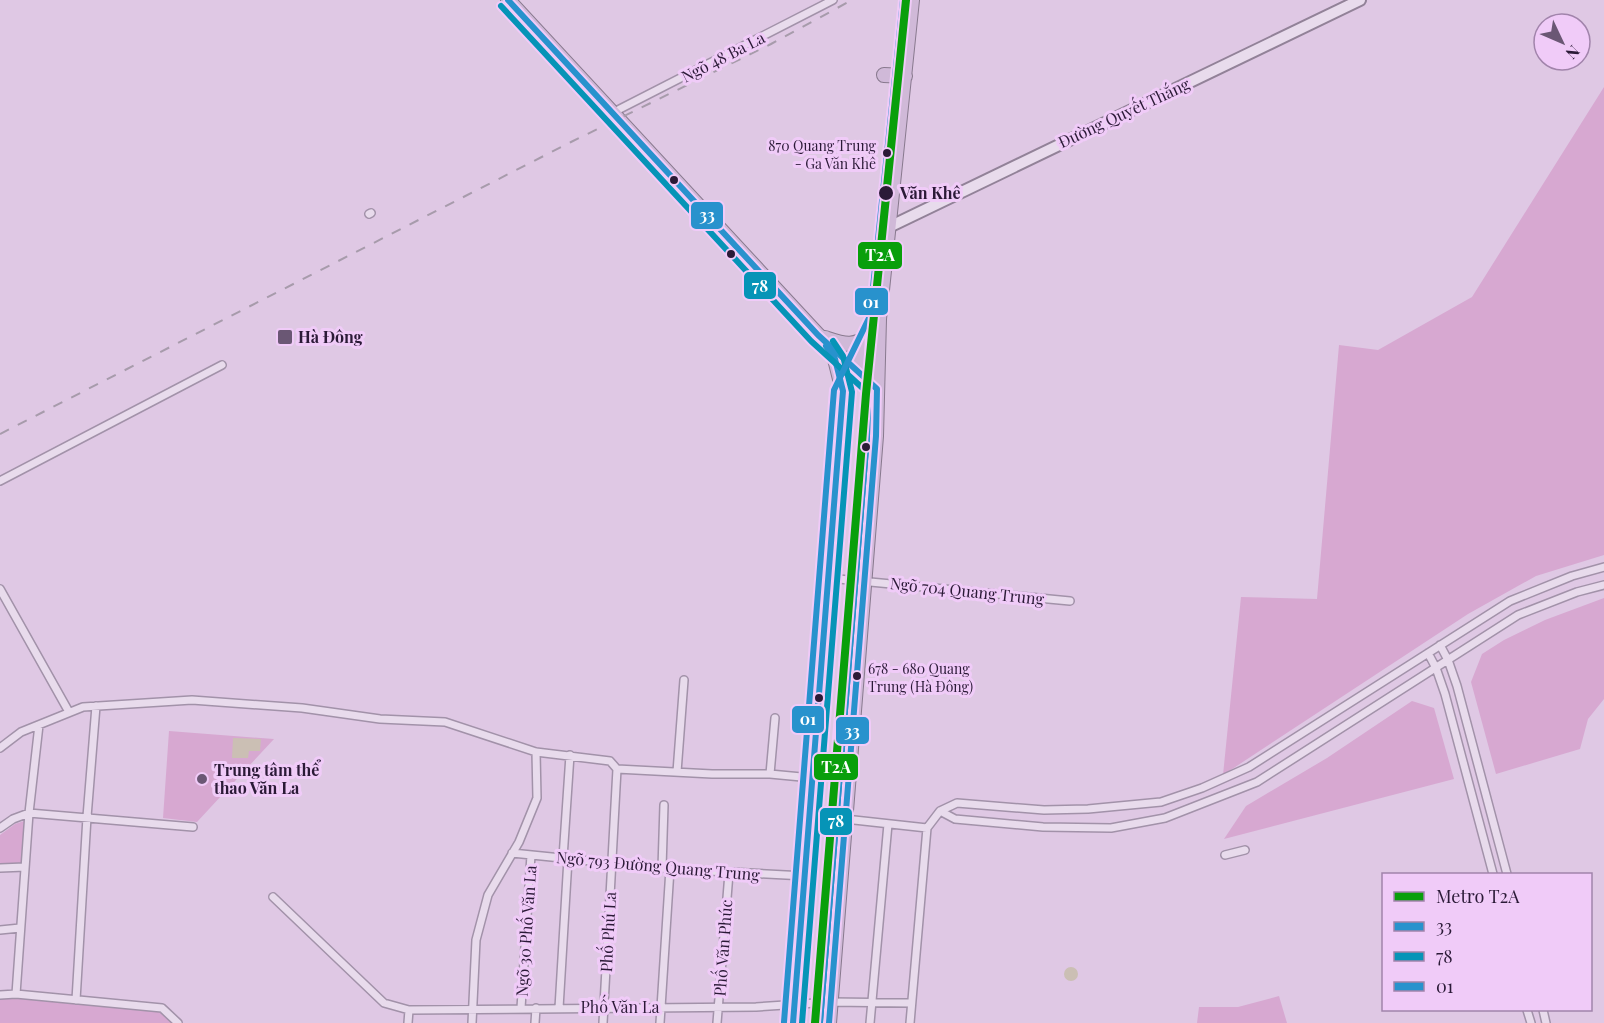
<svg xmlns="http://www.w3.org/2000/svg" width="1604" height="1023" font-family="'Playfair Display',serif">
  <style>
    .green { fill: #d7a8d1 }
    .water { fill: #cbbfb4 }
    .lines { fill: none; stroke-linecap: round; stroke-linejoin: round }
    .street-casing { stroke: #a292a9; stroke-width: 10 }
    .secondary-casing { stroke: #928298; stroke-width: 14 }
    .highway-casing { stroke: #88798e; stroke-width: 16 }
    .street { stroke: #e8dbec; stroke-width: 7 }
    .secondary { stroke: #e8dbec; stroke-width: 10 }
    .highway { stroke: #d0b9d8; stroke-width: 14 }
    .rail { stroke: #a79bab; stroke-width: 2; stroke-dasharray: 10 10; stroke-linecap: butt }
    .bus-1-casing { stroke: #f0cbf8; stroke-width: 10 }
    .bus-2-casing { stroke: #f0cbf8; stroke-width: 10 }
    .bus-3-casing { stroke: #f0cbf8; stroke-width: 10 }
    .bus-1 { stroke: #2892cd; stroke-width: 6 }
    .bus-2 { stroke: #0694b7; stroke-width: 6 }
    .bus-3 { stroke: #2892cd; stroke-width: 6 }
    .metro-1-casing { stroke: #f0cbf8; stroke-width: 12 }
    .metro-1 { stroke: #099f0b; stroke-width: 8 }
    .bus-dot { fill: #2b1a37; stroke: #f0cbf8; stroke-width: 2 }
    .poi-dot { fill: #6a5774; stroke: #f0cbf8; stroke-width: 2 }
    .labels { text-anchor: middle; stroke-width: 6; stroke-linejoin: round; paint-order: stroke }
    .bus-label { font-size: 14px; fill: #2b1a37; stroke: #f0cbf8; text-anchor: end }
    .street-label { font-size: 16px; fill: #2b1a37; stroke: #f0cbf8 }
    .stop-label { font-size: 16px; font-weight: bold; fill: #2b1a37; stroke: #f0cbf8; text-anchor: start }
    .poi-label { font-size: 16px; font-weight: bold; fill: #2b1a37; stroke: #f0cbf8; text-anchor: start }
    .line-badge { stroke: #f0cbf8; stroke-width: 2 }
    .badge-label { font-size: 16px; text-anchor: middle; font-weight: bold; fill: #fff }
  </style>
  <rect width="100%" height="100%" fill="#dfc8e4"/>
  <path class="green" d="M1604,87V555L1536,576L1468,614L1223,775L1241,597L1317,599L1339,345L1378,350L1472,297Z
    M1604,598V699L1588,719L1580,749L1496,774L1471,682L1482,654L1504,640L1545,620Z
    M1412,701L1434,708L1454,779L1224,839L1246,806L1327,758Z
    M169,731L274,739L197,822L163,818Z
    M24,821L22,863L0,864V835L15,824Z
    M1279,996L1287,1023H1197L1199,1007H1238Z
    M14,998L160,1012L172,1023H0V999Z"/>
  <path class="water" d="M233,738L261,739L260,751H249L248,758H232Z
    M1064 974a7 7 0 1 1 14 0a7 7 0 1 1-14 0Z"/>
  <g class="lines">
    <defs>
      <path id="street" d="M612,113L833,0
        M369,214L371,213
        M0,481L222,365
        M828,578L1070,601
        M0,589L69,712
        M1440,645L1448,660L1457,686L1507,874
        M1428,653L1436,668L1445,694L1493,874
        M0,748L21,732L83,707L192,700L302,708L380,719L445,722L536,752L610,761L617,769
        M617,769L712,774H770L812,778
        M677,772L684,680
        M770,774L775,718
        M940,811L955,819L1043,827L1111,828L1165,818L1257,782L1518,615L1577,592L1604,585
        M845,819L927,828
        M0,828L13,819L29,813L193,827
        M512,853L670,869L805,876
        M1225,855L1245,850
        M563,858L570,755
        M0,868L25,867
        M662,868L664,805
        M273,897L384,1003L409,1010L756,1007L831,1002L911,1003
        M0,930L20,928
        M16,994L29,813L39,725
        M0,995L16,994L162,1008L178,1023
        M76,1000L87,817L96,706
        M521,1008L531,855
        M559,1008L568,859
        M1527,1010L1531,1023
        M1543,1010L1546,1023
        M408,1023L409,1010
        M472,1023L476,940L488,895L519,842L537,798L536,752
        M535,1023L536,1008
        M603,1023L617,769
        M660,1023L670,869
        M717,1023L729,873
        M870,1023L888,824
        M910,1023L927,828L940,811L957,803L1044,810L1088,809L1161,802L1202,788L1249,767L1510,601L1572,576L1604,567"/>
      <path id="secondary" d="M889,227L1360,0"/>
      <path id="highway" d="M508,0L818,335L877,389
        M884,75L905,76
        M825,338C843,344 855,349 870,333
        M828,349L835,359L843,391
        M793,1023L843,391L877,323
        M829,1023L876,436L879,319L912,0"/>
    </defs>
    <use href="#street" class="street-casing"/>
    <use href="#secondary" class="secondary-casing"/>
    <use href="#highway" class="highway-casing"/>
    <use href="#street" class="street"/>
    <use href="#secondary" class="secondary"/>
    <use href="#highway" class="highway"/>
    <path class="rail" d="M894,58L895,110
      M0,434L571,142L771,44L852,0"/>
    <defs>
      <path id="bus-1" d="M508,0L818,335L877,389L876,436L829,1023
        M793,1023L843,391L835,359L826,346"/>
      <path id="bus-2" d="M501,6L811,341L868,393L867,436L820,1022
        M802,1023L852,392L843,356L833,341"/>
      <path id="bus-3" d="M784,1022L834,390L870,316L903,0
        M820,1022L867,436L870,330"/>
    </defs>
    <use href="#bus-1" class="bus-1-casing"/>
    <use href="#bus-2" class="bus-2-casing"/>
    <use href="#bus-3" class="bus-3-casing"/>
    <use href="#bus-1" class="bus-1"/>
    <use href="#bus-2" class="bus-2"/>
    <use href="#bus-3" class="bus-3"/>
    <defs>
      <path id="metro-1" d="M815,1023L866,394L906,0"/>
    </defs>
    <use href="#metro-1" class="metro-1-casing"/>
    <use href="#metro-1" class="metro-1"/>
  </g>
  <g class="bus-dot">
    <circle cx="887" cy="153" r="5"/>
    <circle cx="674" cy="180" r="5"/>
    <circle cx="886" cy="193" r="8"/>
    <circle cx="731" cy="254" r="5"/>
    <circle cx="866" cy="447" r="5"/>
    <circle cx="857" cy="676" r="5"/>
    <circle cx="819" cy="698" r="5"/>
  </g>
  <g class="poi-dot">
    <rect x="277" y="329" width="16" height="16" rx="3"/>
    <circle cx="202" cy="779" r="6"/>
  </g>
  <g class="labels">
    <g class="bus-label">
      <text x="876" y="151">870 Quang Trung<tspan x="876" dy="18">- Ga Văn Khê</tspan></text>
      <text x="868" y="674" text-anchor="start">678 - 680 Quang<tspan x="868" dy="18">Trung (Hà Đông)</tspan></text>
    </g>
    <g class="street-label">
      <text transform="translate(723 57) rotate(-27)" y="6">Ngõ 48 Ba La</text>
      <text transform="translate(1124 113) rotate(-25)" y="6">Đường Quyết Thắng</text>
      <text transform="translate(967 591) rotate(6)" y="6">Ngõ 704 Quang Trung</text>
      <text transform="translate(658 866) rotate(5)" y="6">Ngõ 793 Đường Quang Trung</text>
      <text transform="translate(526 931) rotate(-86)" y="6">Ngõ 30 Phố Văn La</text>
      <text transform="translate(608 932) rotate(-87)" y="6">Phố Phú La</text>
      <text transform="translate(723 948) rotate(-86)" y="6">Phố Văn Phúc</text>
      <text x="620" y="1013">Phố Văn La</text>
    </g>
    <g class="stop-label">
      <text x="900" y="199">Văn Khê</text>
    </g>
    <g class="poi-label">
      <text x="298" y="343">Hà Đông</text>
      <text x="214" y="776">Trung tâm thể<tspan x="214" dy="18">thao Văn La</tspan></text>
    </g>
  </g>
  <g class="line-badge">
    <rect x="690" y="201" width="34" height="29" rx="6" fill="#2892cd"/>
    <rect x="857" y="241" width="46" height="29" rx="6" fill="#099f0b"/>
    <rect x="743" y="271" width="34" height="29" rx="6" fill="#0694b7"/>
    <rect x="854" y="287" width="35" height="29" rx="6" fill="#2892cd"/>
    <rect x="791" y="705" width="34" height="29" rx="6" fill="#2892cd"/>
    <rect x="835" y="716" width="35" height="29" rx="6" fill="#2892cd"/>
    <rect x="813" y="753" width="46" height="28" rx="6" fill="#099f0b"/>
    <rect x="819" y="807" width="34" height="29" rx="6" fill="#0694b7"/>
  </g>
  <g class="badge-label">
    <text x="707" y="221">33</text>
    <text x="880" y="261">T2A</text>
    <text x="760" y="292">78</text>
    <text x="871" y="308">01</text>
    <text x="808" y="725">01</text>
    <text x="852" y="737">33</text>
    <text x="836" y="773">T2A</text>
    <text x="836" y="827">78</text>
  </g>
  <rect x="1382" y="873" width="210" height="138" fill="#f0cbf8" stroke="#a184ab" stroke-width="1.5"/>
  <rect x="1394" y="892" width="30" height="9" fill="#099f0b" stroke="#a184ab" stroke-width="1.5"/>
  <text x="1436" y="903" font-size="18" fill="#2b1a37">Metro T2A</text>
  <rect x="1394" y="922" width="30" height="9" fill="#2892cd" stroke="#a184ab" stroke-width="1.5"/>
  <text x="1436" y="933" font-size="18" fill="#2b1a37">33</text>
  <rect x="1394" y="952" width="30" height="9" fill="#0694b7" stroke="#a184ab" stroke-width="1.5"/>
  <text x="1436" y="963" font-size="18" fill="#2b1a37">78</text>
  <rect x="1394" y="982" width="30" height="9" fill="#2892cd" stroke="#a184ab" stroke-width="1.5"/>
  <text x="1436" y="993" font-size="18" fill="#2b1a37">01</text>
  <g transform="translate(1562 42) rotate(134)"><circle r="28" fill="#f0cbf8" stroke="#a184ab" stroke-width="1.5"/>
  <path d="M0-4.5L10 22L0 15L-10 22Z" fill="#6a5774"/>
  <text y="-9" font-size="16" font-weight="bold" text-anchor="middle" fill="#2b1a37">N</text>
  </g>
</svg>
